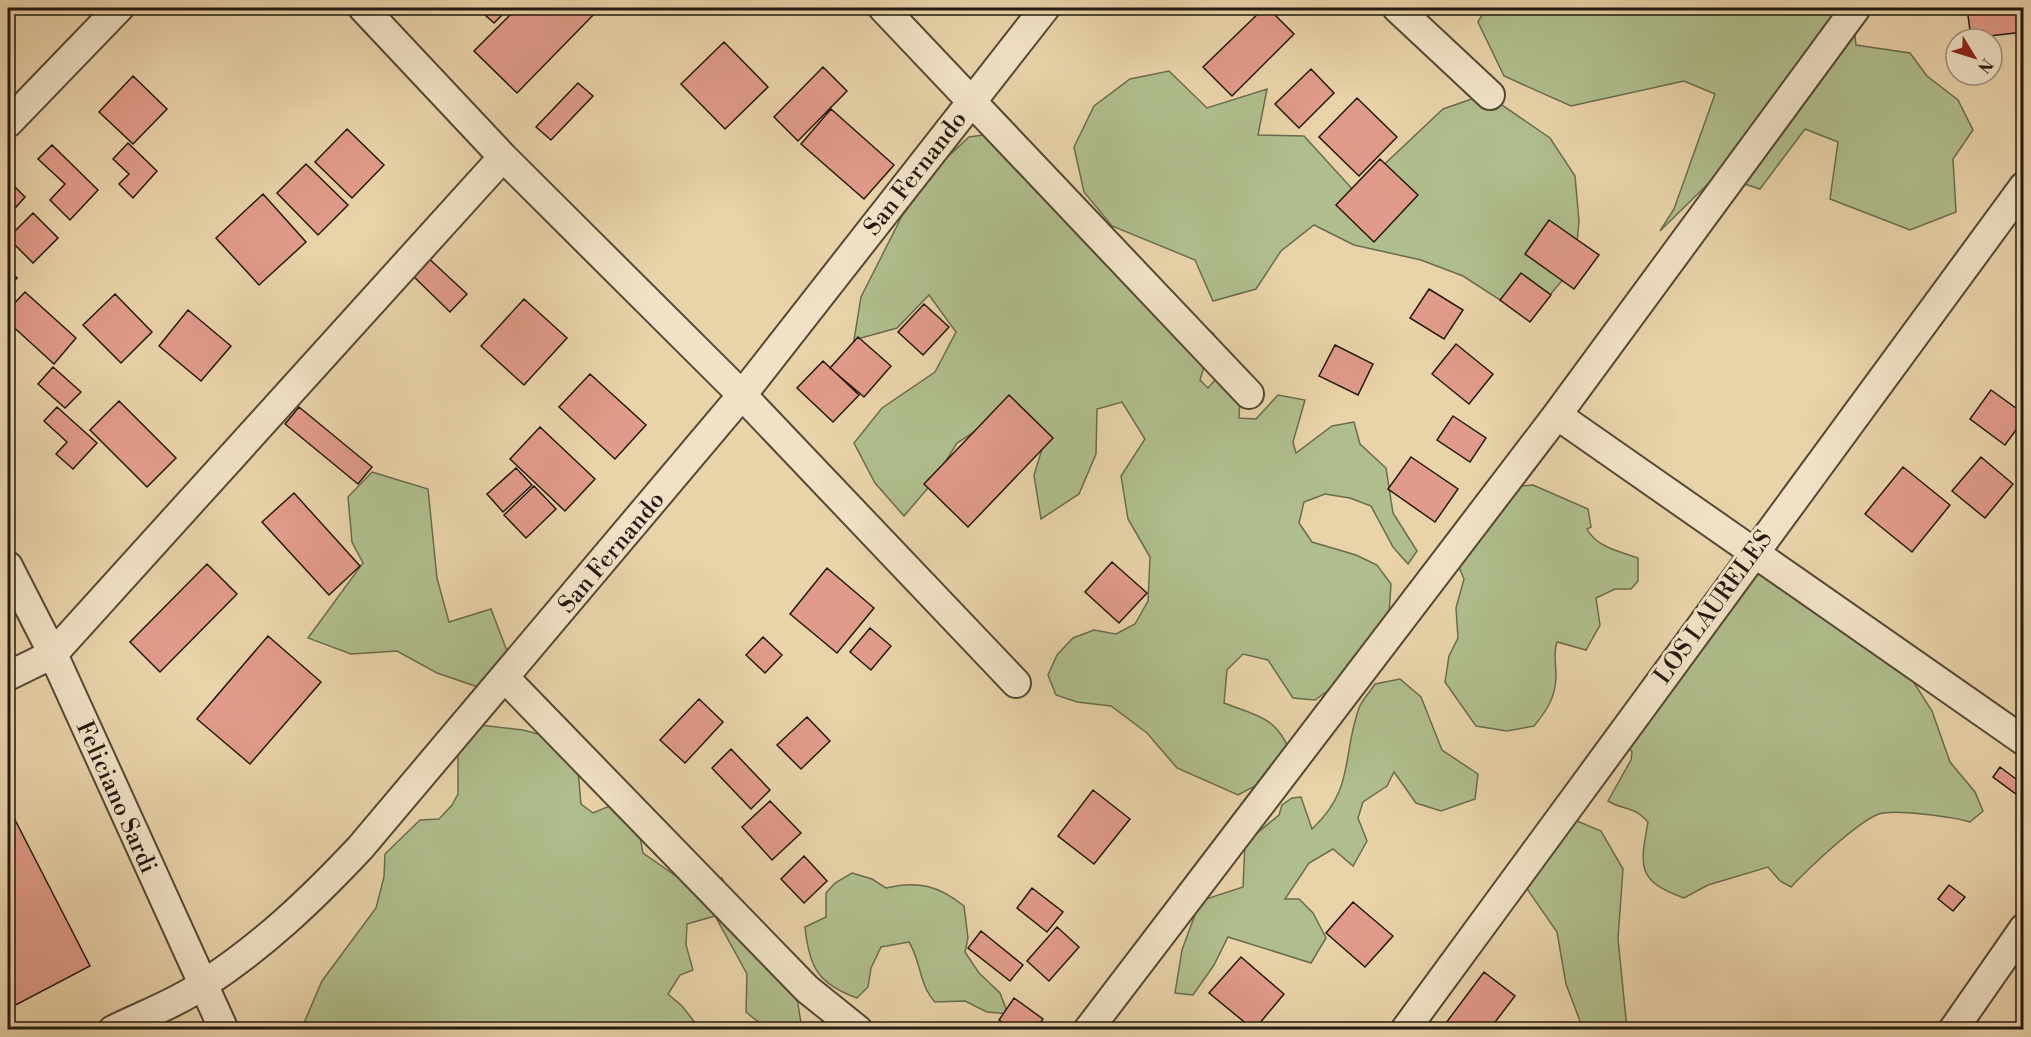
<svg xmlns="http://www.w3.org/2000/svg" width="2031" height="1037" font-family="'Libre Bodoni',serif">
  <style>
    .green { fill: #b0be8d; stroke: #6a6c4e; stroke-width: 1.5 }
    .building { fill: #e19b8a; stroke: #24190e; stroke-width: 1.5 }
    .lines { fill: none; stroke-linecap: round; stroke-linejoin: round }
    .street-casing { stroke: #554835; stroke-width: 32 }
    .street { stroke: #f1e2c7; stroke-width: 28 }
    .labels { text-anchor: middle; stroke-width: 6; stroke-linejoin: round; paint-order: stroke }
    .street-label { font-size: 24px; fill: #24190e; stroke: #f1e2c7 }
  </style>
  <rect width="100%" height="100%" fill="#e9d3a9"/>
  <filter id="stains"><feTurbulence type="fractalNoise" baseFrequency=".00333" numOctaves="4"/><feColorMatrix values="0 0 0 0 .2 0 0 0 0 .09 0 0 0 0 .02 0 0 0 .5 -.17"/></filter>
  <radialGradient id="worn" r=".72"><stop offset=".6" stop-color="#630" stop-opacity="0"/><stop offset="1" stop-color="#630" stop-opacity=".3"/></radialGradient>
  <path class="green" d="M1486,8H1852L1856,45L1910,53L1927,76L1958,100L1973,130L1953,159L1956,212L1910,230L1830,199L1838,142L1805,129L1760,189L1717,175L1660,231L1674,209L1715,94L1684,81L1571,106L1504,76L1478,22Z
    M1169,71L1207,108L1267,89L1258,135L1304,136L1355,192L1443,109L1486,94L1550,138L1575,176L1579,221L1575,265L1545,301L1500,300L1463,276L1421,260L1354,245L1314,225L1281,251L1256,289L1213,301L1195,260L1112,226L1084,192L1074,147L1094,106L1130,79Z
    M983,135H1003L1033,181L1037,193L1070,212L1075,232L1214,334L1200,380L1208,388L1216,379L1240,399L1239,418L1256,419L1278,395L1305,400L1293,442L1296,453L1332,426L1354,422L1360,444L1386,468L1393,513L1417,551L1408,564L1393,547L1371,506L1350,498L1325,494L1304,502L1299,523L1312,542L1356,555L1377,565L1391,584L1389,614L1334,686L1315,700L1293,698L1268,660L1243,654L1227,670L1224,703C1258,716 1277,717 1291,754L1259,784L1238,795L1177,768L1147,733L1111,706L1077,702L1056,695L1048,675L1057,655L1073,638L1094,630L1116,634L1135,624L1148,601L1150,557L1128,519L1121,476L1145,439L1122,402L1097,409L1096,454L1079,494L1041,519L1034,475L1047,433L1012,407L957,443L933,482L904,516L875,483L854,443L882,408L935,372L956,332L929,295L897,328L854,340L861,297L902,216L942,162L969,137Z
    M372,472L428,489L437,578L449,622L491,609L507,651L478,687L437,673L397,651L351,654L308,638L363,563L352,542L348,497Z
    M1533,485L1588,509L1591,527L1587,529C1596,547 1621,552 1638,558V581L1631,589H1615L1596,598L1600,625L1586,650L1557,642C1553,653 1556,664 1556,675C1556,697 1547,710 1534,726L1507,731L1476,726L1445,682L1449,656L1458,638L1456,608L1464,579L1459,567L1508,487Z
    M1790,565L1911,678L1932,711L1950,762L1975,792L1983,811L1970,822C1954,817 1894,809 1879,814C1858,821 1807,870 1791,887L1780,881L1768,867L1708,885L1684,898C1636,881 1640,866 1648,822C1631,804 1626,812 1608,801L1631,760L1632,752L1625,742L1745,566Z
    M1400,679L1421,697L1442,750L1478,774L1475,799L1441,811L1416,803L1394,772L1387,786L1363,802L1358,818L1367,841L1353,866L1333,849L1309,863L1285,899H1299L1313,913L1326,938L1311,963L1228,937L1214,965L1193,995L1175,993L1182,950L1200,901L1243,887L1245,843L1279,815L1282,805L1292,798L1301,797L1312,829C1355,789 1342,755 1359,708C1362,700 1370,692 1375,684Z
    M480,725L523,730L553,738L578,770L581,804L593,813L617,803L640,837L643,853L676,876L722,878L736,909L797,998L802,1029H767L746,1012L747,974L715,916L687,924L686,945L693,970L680,975L668,994L682,1006L700,1029L301,1030L322,981L376,908L384,877L385,854L420,820L439,819L452,805L458,794V752Z
    M1577,821L1601,831L1623,869L1618,939L1627,1029H1583L1566,984L1557,932L1516,873L1523,843L1544,828Z
    M852,873L872,879L886,888C918,880 939,886 964,906L968,938L965,952L979,973L1000,993L1008,1014L987,1012L965,1001L935,1002C919,985 921,961 909,942L881,947L871,968L868,987L857,998C818,984 809,967 805,927L826,917V893L835,883Z"/>
  <path class="building" d="M477,8H509L494,23Z
    M517,8H600L517,93L474,51Z
    M1264,8H1268L1294,34L1232,96L1203,67Z
    M1967,8H2024V32L1971,38Z
    M724,42L768,87L725,129L681,84Z
    M823,67L847,91L798,141L774,117Z
    M1311,69L1334,93L1299,128L1275,104Z
    M133,76L167,109L133,144L99,112Z
    M578,83L593,96L551,140L536,127Z
    M1357,98L1397,137L1359,176L1319,137Z
    M831,109L894,165L864,199L801,144Z
    M347,129L384,165L352,198L315,162Z
    M128,143L157,171L133,198L119,184L129,174L113,159Z
    M52,145L98,190L70,220L50,200L65,184L38,159Z
    M1380,159L1418,195L1374,242L1336,205Z
    M306,164L348,205L318,235L277,193Z
    M9,181L25,197L8,216V183Z
    M263,194L306,242L259,285L216,238Z
    M33,213L58,238L33,263L8,238Z
    M1549,220L1599,255L1574,289L1525,254Z
    M425,255L467,294L450,312L409,272Z
    M8,268L17,278L8,288Z
    M1521,273L1551,295L1530,322L1500,300Z
    M1429,289L1463,310L1444,339L1410,318Z
    M25,292L76,338L54,364L8,322V310Z
    M115,294L152,332L121,363L83,325Z
    M524,299L567,338L524,385L481,346Z
    M924,304L949,327L923,355L898,332Z
    M188,310L231,346L201,381L159,346Z
    M858,337L891,366L864,397L830,368Z
    M1456,344L1493,374L1469,404L1432,374Z
    M1335,345L1373,364L1358,395L1319,376Z
    M823,361L859,395L833,422L797,388Z
    M53,367L81,392L65,408L38,384Z
    M590,374L646,425L615,459L559,407Z
    M1991,390L2024,414V419L2005,445L1970,419Z
    M1009,395L1053,438L968,527L924,484Z
    M119,401L176,458L147,487L90,430Z
    M57,407L97,443L73,469L56,454L67,442L44,421Z
    M299,407L372,467L358,484L285,424Z
    M1453,416L1486,438L1470,462L1437,440Z
    M540,427L595,479L565,511L510,459Z
    M1411,457L1458,489L1435,522L1388,489Z
    M1981,457L2013,484L1985,518L1952,491Z
    M1903,467L1950,505L1912,552L1865,514Z
    M516,468L532,485L503,512L487,494Z
    M534,486L556,509L526,538L504,515Z
    M294,493L360,566L329,595L262,522Z
    M1112,562L1147,593L1119,623L1085,592Z
    M207,564L237,594L160,672L130,642Z
    M827,568L874,608L837,653L790,614Z
    M870,628L891,646L871,670L850,652Z
    M268,636L321,682L250,764L197,719Z
    M763,637L782,655L765,673L746,655Z
    M699,699L723,722L685,763L660,740Z
    M807,717L830,741L801,769L777,745Z
    M731,749L770,790L751,809L712,768Z
    M2000,767L2024,785V800L1993,777Z
    M1093,790L1130,819L1094,864L1058,836Z
    M770,801L801,833L772,860L742,827Z
    M12,814L90,966L8,1009V816Z
    M804,856L827,881L804,903L781,879Z
    M1949,885L1965,897L1953,911L1938,899Z
    M1032,888L1063,912L1047,932L1017,908Z
    M1353,902L1393,936L1365,967L1326,933Z
    M1057,927L1079,947L1049,981L1027,961Z
    M981,931L1023,965L1010,981L968,948Z
    M1241,957L1284,994L1254,1030L1209,993Z
    M1484,972L1515,996L1489,1030H1455L1446,1023Z
    M1014,998L1043,1019L1036,1030H1013L999,1020Z"/>
  <g class="lines">
    <defs>
      <path id="street" d="M363,8L503,157L742,395L1016,683
        M883,8L1249,394
        M1397,8L1490,95
        M8,123L119,8
        M1557,415L2024,741
        M8,566L53,654L224,1030
        M8,676L53,654L503,157
        M505,678L807,989L858,1030
        M113,1030C143,1015 177,1003 204,984C263,946 312,899 360,848L742,395L1045,8
        M1088,1030L1557,415L1856,8
        M1405,1030L2024,186
        M1953,1030L2024,928"/>
    </defs>
    <use href="#street" class="street-casing"/>
    <use href="#street" class="street"/>
  </g>
  <g class="labels">
    <g class="street-label">
      <text transform="translate(915 173) rotate(-52)" y="8">San Fernando</text>
      <text transform="translate(611 552) rotate(-50)" y="8">San Fernando</text>
      <text transform="translate(1713 607) rotate(-54)" y="8">LOS LAURELES</text>
      <text transform="translate(117 797) rotate(66)" y="8">Feliciano Sardi</text>
    </g>
  </g>
  <rect width="2031" height="1037" fill="none" stroke="#e9d3a9" stroke-width="30"/>
  <rect x="9" y="9" width="2013" height="1019" fill="none" stroke="#24190e" stroke-width="3"/>
  <rect x="15" y="15" width="2001" height="1007" fill="none" stroke="#24190e" stroke-width="1.5"/>
  <g transform="translate(1974 57) rotate(128)"><circle r="28" fill="#f1e2c7" stroke="#9f927d" stroke-width="1.5"/>
  <path d="M0-4.5L10 22L0 15L-10 22Z" fill="#8f2418"/>
  <text y="-9" font-size="16" font-weight="bold" text-anchor="middle" fill="#24190e">N</text>
  </g>
  <rect width="100%" height="100%" filter="url(#stains)"/>
  <rect width="100%" height="100%" fill="url(#worn)"/>
</svg>
